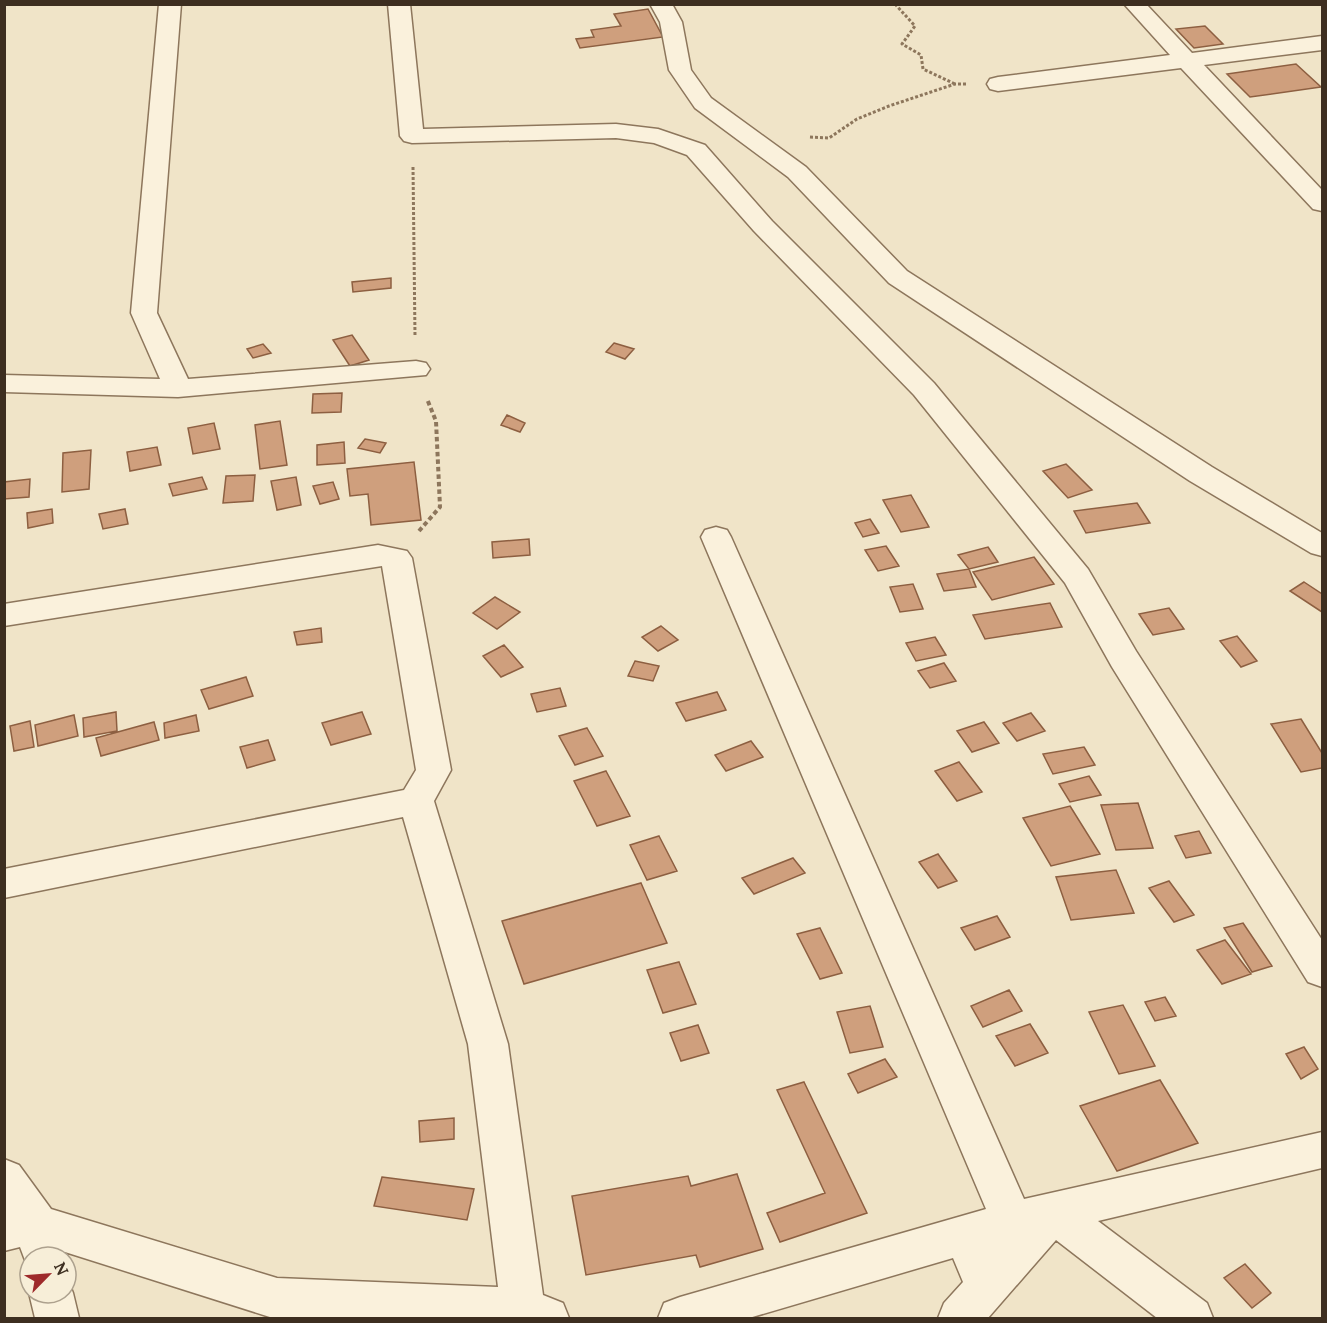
<svg xmlns="http://www.w3.org/2000/svg" width="1327" height="1323" font-family="Lora,serif">
  <style>
    .building { fill: #cf9f7d; stroke: #8d5f41; stroke-width: 1.5 }
    .lines { fill: none; stroke-linecap: round; stroke-linejoin: round }
    .minor-casing { stroke: #8d765c; stroke-width: 3 }
    .path-far1 { stroke: #8d765c; stroke-width: 3; stroke-dasharray: 3 2; stroke-linecap: butt }
    .path { stroke: #8d765c; stroke-width: 4; stroke-dasharray: 4.5 3; stroke-linecap: butt }
    .minor { fill: #faf1dc; fill-rule: evenodd }
  </style>
  <rect width="100%" height="100%" fill="#f0e4c8"/>
  <path class="building" d="M648,9L663,37L580,48L576,39L594,37L591,30L621,26L614,14Z
    M1205,26L1223,44L1194,48L1176,29Z
    M1296,64L1321,87L1250,97L1227,74Z
    M391,278V288L353,292L352,282Z
    M352,335L369,360L350,366L333,340Z
    M614,343L634,349L625,359L606,352Z
    M263,344L271,353L253,358L247,349Z
    M342,393L341,412L312,413L313,394Z
    M507,415L525,423L520,432L501,425Z
    M280,421L287,465L260,469L255,425Z
    M214,423L220,449L193,454L188,428Z
    M365,439L386,443L380,453L358,448Z
    M344,442L345,463L317,465V445Z
    M157,447L161,465L130,471L127,452Z
    M91,450L89,489L62,492L63,453Z
    M414,462L421,520L371,525L368,494L350,496L347,469Z
    M1066,464L1092,490L1068,498L1043,471Z
    M255,475L253,501L223,503L226,476Z
    M202,477L207,489L173,496L169,484Z
    M296,477L301,505L277,510L271,481Z
    M30,479L29,497L4,499V482Z
    M333,482L339,499L320,504L313,486Z
    M911,495L929,527L901,532L883,500Z
    M1137,503L1150,523L1086,533L1074,511Z
    M52,509L53,523L28,528L27,513Z
    M125,509L128,524L103,529L99,514Z
    M870,519L879,533L863,537L855,523Z
    M529,539L530,555L493,558L492,542Z
    M886,546L899,566L878,571L865,550Z
    M988,547L998,562L969,569L958,555Z
    M1034,557L1054,584L992,600L973,572Z
    M969,569L976,587L944,591L937,574Z
    M1304,582L1322,594V612L1290,591Z
    M913,584L923,609L900,612L890,587Z
    M495,597L520,612L497,629L473,613Z
    M1050,603L1062,627L985,639L973,615Z
    M1169,608L1184,629L1153,635L1139,614Z
    M661,626L678,640L658,651L642,637Z
    M321,628L322,642L297,645L294,632Z
    M1237,636L1257,661L1241,667L1220,641Z
    M935,637L946,655L916,661L906,643Z
    M504,645L523,667L501,677L483,656Z
    M635,661L659,666L653,681L628,676Z
    M944,663L956,681L930,688L918,671Z
    M246,677L253,696L209,709L201,690Z
    M560,688L566,706L537,712L531,694Z
    M717,692L726,710L686,721L676,703Z
    M116,712L117,731L84,737L83,718Z
    M362,712L371,734L331,745L322,723Z
    M1031,713L1045,731L1017,741L1003,723Z
    M74,715L78,736L38,746L35,725Z
    M196,715L199,731L165,738L164,723Z
    M1301,719L1322,753V768L1301,772L1271,724Z
    M30,721L34,747L14,751L10,726Z
    M154,722L159,740L101,756L96,738Z
    M984,722L999,743L972,752L957,731Z
    M587,728L603,756L575,765L559,736Z
    M268,740L275,760L247,768L240,747Z
    M751,741L763,757L726,771L715,755Z
    M1084,747L1095,765L1053,774L1043,754Z
    M959,762L982,792L957,801L935,771Z
    M606,771L630,816L597,826L574,781Z
    M1089,776L1101,795L1070,802L1059,784Z
    M1138,803L1153,848L1116,850L1101,805Z
    M1070,806L1100,854L1051,866L1023,818Z
    M1199,831L1211,853L1186,858L1175,836Z
    M659,836L677,871L647,880L630,845Z
    M938,854L957,881L938,888L919,862Z
    M793,858L805,873L754,894L742,878Z
    M1116,870L1134,913L1071,920L1056,877Z
    M1169,881L1194,915L1174,922L1149,888Z
    M641,883L667,943L524,984L502,921Z
    M997,916L1010,937L975,950L961,928Z
    M1243,923L1272,966L1252,972L1224,928Z
    M820,928L842,973L820,979L797,934Z
    M1225,940L1251,974L1222,984L1197,950Z
    M679,962L696,1004L663,1013L647,970Z
    M1009,990L1022,1011L983,1027L971,1006Z
    M1165,997L1176,1016L1155,1021L1145,1002Z
    M1123,1005L1155,1066L1119,1074L1089,1012Z
    M870,1006L883,1047L850,1053L837,1012Z
    M1030,1024L1048,1053L1015,1066L996,1036Z
    M698,1025L709,1053L681,1061L670,1033Z
    M1304,1047L1318,1069L1301,1079L1286,1054Z
    M885,1059L897,1077L858,1093L848,1074Z
    M1160,1080L1198,1143L1117,1171L1080,1106Z
    M804,1082L867,1213L780,1242L767,1213L825,1193L777,1090Z
    M454,1118V1139L420,1142L419,1121Z
    M737,1174L763,1249L700,1267L696,1255L586,1275L572,1196L688,1176L691,1186Z
    M382,1177L474,1189L467,1220L374,1206Z
    M1245,1264L1271,1293L1252,1308L1224,1278Z"/>
  <g class="lines">
    <defs>
      <path id="minor" d="M159,4H181L157,313L188,379L416,361L426,363L430,369L426,375L178,397L4,392V375L160,379L131,313Z
        M388,4H410L423,129L616,124L658,129L705,145L772,221L934,383L1088,569L1136,651L1322,940V987L1308,982L1112,667L1065,583L914,395L754,231L687,155L654,143L616,138L412,143L404,141L400,136Z
        M650,4H672L682,22L691,70L711,98L806,167L907,271L1212,467L1322,533V556L1311,553L1190,481L889,283L788,177L695,108L669,70L660,22Z
        M1124,4H1146L1192,53L1322,36V50L1204,65L1322,190V211L1313,209L1181,68L998,91L990,89L987,84L990,79L998,77L1170,55Z
        M716,527L727,530L731,537L1024,1199L1322,1132V1168L1098,1221L1207,1303L1213,1318H1157L1056,1240L988,1318H938L944,1303L963,1282L953,1258L749,1318H658L664,1303L680,1297L986,1209L701,537L705,530Z
        M378,545L407,551L412,558L451,770L434,801L508,1044L543,1295L563,1303L569,1318H273L65,1252L66,1257H30L29,1271L20,1247L4,1251V1159L19,1165L51,1209L277,1278L498,1287L468,1044L403,817L4,898V869L404,790L416,770L382,566L4,626V604Z
        M67,1278L73,1293L79,1318H35L29,1293L30,1291V1293H66Z"/>
    </defs>
    <use href="#minor" class="minor-casing"/>
    <path class="path-far1" d="M895,4L915,26L902,44L921,55L923,69L955,84
      M810,137L829,138L857,119L889,106L955,84H967
      M413,167L415,336"/>
    <path class="path" d="M419,531L440,507L436,421L427,399"/>
    <use href="#minor" class="minor"/>
  </g>
  <rect width="1327" height="1323" fill="none" stroke="#3d2e20" stroke-width="12"/>
  <g transform="translate(48 1275) rotate(65)"><circle r="28" fill="#f7eed8" stroke="#ada18e" stroke-width="1.5"/>
  <path d="M0-4.5L10 22L0 15L-10 22Z" fill="#9e2a2b"/>
  <text y="-9" font-size="16" font-weight="bold" text-anchor="middle" fill="#3d2e20">N</text>
  </g>
</svg>
